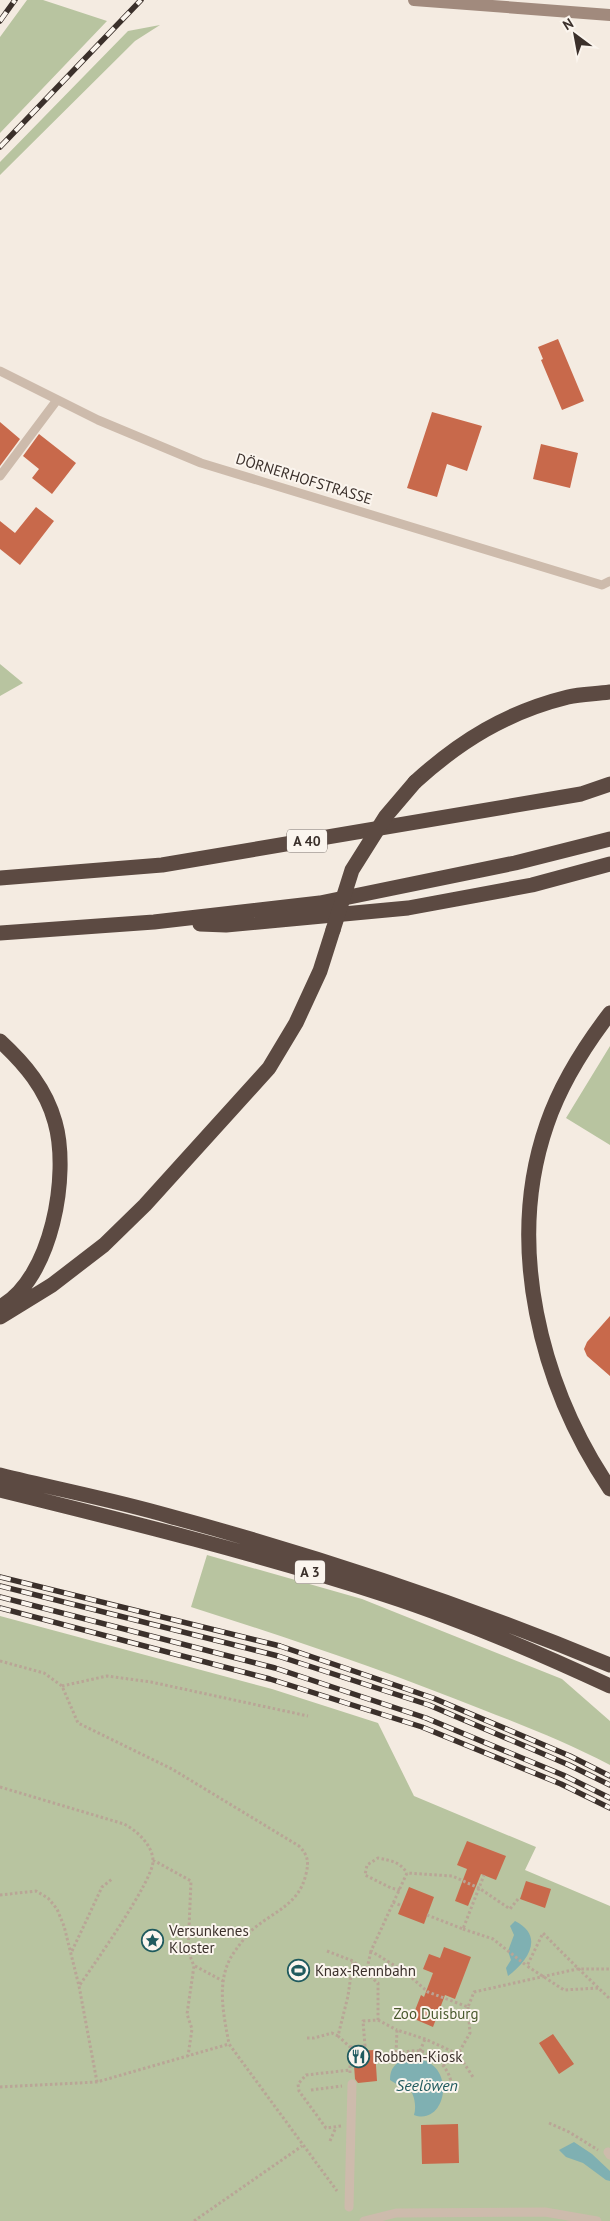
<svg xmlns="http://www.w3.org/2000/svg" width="610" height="2221" font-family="'PT Sans',sans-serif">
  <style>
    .green { fill: #b8c4a0 }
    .water { fill: #7fb0b2 }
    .building { fill: #c8694b }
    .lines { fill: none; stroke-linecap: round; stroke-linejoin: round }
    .path { stroke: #b9a596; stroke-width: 3; stroke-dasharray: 2.5 2.5; stroke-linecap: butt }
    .service { stroke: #cdbbac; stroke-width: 9 }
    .secondary { stroke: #a18a7d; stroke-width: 12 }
    .motorway { stroke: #5c4a42; stroke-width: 15 }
    .rail-casing { stroke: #3b302b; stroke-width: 5.5 }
    .rail { stroke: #fbf5ee; stroke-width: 4; stroke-dasharray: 11; stroke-linecap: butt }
    .motorway-bridge { stroke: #5c4a42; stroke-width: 15 }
    .labels { text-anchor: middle; stroke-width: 4; stroke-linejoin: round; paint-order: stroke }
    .shield { fill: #fbf5ee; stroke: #756b66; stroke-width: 1 }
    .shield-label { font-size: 14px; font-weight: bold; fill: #3b302b }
    .street-label { font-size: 15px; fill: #3b302b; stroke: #fbf5ee }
    .poi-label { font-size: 15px; fill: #3b302b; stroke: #fbf5ee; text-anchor: start }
    .park-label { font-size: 15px; fill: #4a5a2e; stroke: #fbf5ee }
    .water-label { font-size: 16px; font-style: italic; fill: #1f5a5e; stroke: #fbf5ee }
  </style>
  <rect width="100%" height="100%" fill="#f4ebe1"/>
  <path class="green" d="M27,0H43L107,21L0,133V37Z
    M160,25L135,41L0,175V162L128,31Z
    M0,664L23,683L0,696Z
    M610,1046V1145L566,1118Z
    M207,1555L362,1599L562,1679L610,1721V1765C568,1743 525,1726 481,1709C386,1671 289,1638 191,1607Z
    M0,1616L272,1689L378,1723L414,1796L536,1847L525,1870L610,1906V2221H0Z"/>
  <path class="water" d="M515,1921C545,1936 528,1961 508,1976L506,1968L511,1960L508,1951L514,1935L510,1926Z
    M407,2058C460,2055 448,2128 414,2115C417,2105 414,2090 404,2083L398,2085L390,2080C390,2068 395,2063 407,2058Z
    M574,2142L592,2154L610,2171V2181L606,2180L583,2163L566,2157L559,2150Z"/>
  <path class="building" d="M558,339L584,401L562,410L541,360L543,359L538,347Z
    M432,412L482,426L467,471L447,464L437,497L407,488Z
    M0,422L20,439L0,466Z
    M39,434L76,463L52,494L32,478L39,469L23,456Z
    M541,444L578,453L570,488L533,479Z
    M36,507L54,521L20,565L0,549V521L15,533Z
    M610,1316V1376L587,1356L584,1349L587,1342Z
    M467,1841L506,1856L496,1880L481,1874L468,1906L455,1901L467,1869L457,1865Z
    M526,1881L551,1889L545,1908L520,1899Z
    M409,1887L434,1897L424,1924L398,1914Z
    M444,1947L471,1957L455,1999L445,1995L433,2027L412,2018L421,1995L424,1997L433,1973L423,1969L429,1954L440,1958Z
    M553,2034L574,2064L559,2074L539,2043Z
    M375,2050L377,2081L358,2083L355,2079L353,2051Z
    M458,2124L459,2163L422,2164L421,2125Z"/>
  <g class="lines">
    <path class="path" d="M0,1661L44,1673L62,1686L78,1723L172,1769L299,1846C308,1855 309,1862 306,1874C299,1905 274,1911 252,1930C245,1937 236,1949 231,1957C216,1984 224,2016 229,2044
      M62,1686L107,1676L151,1682L308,1716
      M0,1787L124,1824C136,1830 153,1845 153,1861C154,1879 93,1966 79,1986
      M153,1860L191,1881L188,1951L194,1966L187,2014L192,2029L188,2056
      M400,1890L391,1888L365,1875L367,1865L378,1858C391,1861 399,1861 407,1873
      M0,1895L36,1891L48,1898L57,1909L64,1926L79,1986L97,2082
      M518,1899L510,1909L479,1888L452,1876L407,1873L371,1951L405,1972L428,1992L468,2007L474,1992L577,1969H610
      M393,1902L402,1906
      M427,1915L463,1929L484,1875
      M463,1929L493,1939L527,1966
      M72,1951L102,1887L112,1879
      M327,1951L353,1961L366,1973L371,1951
      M195,1966L223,1981
      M598,1988L564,1990L527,1966L543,1933C565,1956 587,1977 610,1999
      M468,2007L470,2033L458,2054L473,2077
      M378,2020L397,2030
      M307,2038H314L332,2033L338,2036
      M350,2047L365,2046L363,2021L378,2020V1983L366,1973
      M420,2051L425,2039
      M443,2066L458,2054L425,2039L397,2030L396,2054C404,2052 412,2050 420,2051C435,2054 453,2071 451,2088
      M350,2073V2047L338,2036L348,1996L353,1961
      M0,2087L97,2082L229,2044L337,2191
      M311,2090L342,2086
      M549,2123L569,2132L598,2150
      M341,2126L326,2128L299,2091L298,2084L306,2075L350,2070
      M330,2141L336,2127
      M194,2221L302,2146"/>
    <path class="service" d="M0,371L98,420L201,463L602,585L610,581
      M0,476L57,400
      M608,2152L610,2155
      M349,2207L352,2084
      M364,2221L396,2213L545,2212L597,2221"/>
    <path class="secondary" d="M414,0L610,15"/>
    <path class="motorway" d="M415,782C460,741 507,712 568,697C581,694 596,694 610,692
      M0,878L162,865L581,794L610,784
      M200,924L226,925L408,908L532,885L610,864
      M0,933L154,922L320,903L515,863L610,839
      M610,1013C584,1047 561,1083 547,1124C505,1245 540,1385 610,1489
      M0,1041C25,1064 46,1089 55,1122C70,1174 52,1279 0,1307
      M0,1317L52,1285L104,1245L145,1205L269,1068L296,1023L320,971L333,930
      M0,1475C56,1489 114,1500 169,1516C320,1557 465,1605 610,1665
      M0,1490C130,1522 259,1554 386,1595C463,1620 537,1652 610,1686"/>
    <defs>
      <path id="rail" d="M0,21L15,0
        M0,147L141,0
        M0,1577L280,1646L433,1698L570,1756L610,1776
        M0,1586L278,1656L429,1705L569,1765L610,1785
        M0,1597L275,1668L426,1718L563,1775L610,1798
        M0,1608L270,1679L422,1727L561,1784L610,1808"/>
    </defs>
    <use href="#rail" class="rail-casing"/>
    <use href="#rail" class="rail"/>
    <path class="motorway-bridge" d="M333,930L352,870L386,816L415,782"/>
  </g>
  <defs>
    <symbol id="sight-ring" viewBox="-11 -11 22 22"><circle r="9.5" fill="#fbf5ee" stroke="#1f5a5e" stroke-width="1.5"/><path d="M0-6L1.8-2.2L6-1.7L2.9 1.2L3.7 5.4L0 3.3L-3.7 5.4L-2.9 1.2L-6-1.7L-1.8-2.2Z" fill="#1f5a5e"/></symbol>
    <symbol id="stadium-ring" viewBox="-11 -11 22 22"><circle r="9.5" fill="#fbf5ee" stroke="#1f5a5e" stroke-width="1.5"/><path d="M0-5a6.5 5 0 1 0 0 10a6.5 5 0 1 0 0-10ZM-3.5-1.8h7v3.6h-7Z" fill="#1f5a5e"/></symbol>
    <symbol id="restaurant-ring" viewBox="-11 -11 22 22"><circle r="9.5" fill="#fbf5ee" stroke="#1f5a5e" stroke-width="1.5"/><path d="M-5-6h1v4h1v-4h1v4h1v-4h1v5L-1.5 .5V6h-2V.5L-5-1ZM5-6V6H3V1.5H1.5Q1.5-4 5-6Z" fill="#1f5a5e"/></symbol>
  </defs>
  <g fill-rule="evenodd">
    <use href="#sight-ring" x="140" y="1928" width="25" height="25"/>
    <use href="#stadium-ring" x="286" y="1958" width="25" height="25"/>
    <use href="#restaurant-ring" x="346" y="2044" width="25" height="25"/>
  </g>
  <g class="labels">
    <g class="shield">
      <rect x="287" y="829.5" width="40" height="23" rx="4"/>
      <rect x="295" y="1560.5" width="30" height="23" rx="4"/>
    </g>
    <g class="shield-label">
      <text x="307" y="846">A 40</text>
      <text x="310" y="1577">A 3</text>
    </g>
    <g class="street-label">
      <text transform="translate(304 479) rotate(17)" y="5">DÖRNERHOFSTRASSE</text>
    </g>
    <g class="poi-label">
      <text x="169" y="1936">Versunkenes<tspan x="169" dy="17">Kloster</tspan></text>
      <text x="315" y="1976">Knax-Rennbahn</text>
      <text x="374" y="2062">Robben-Kiosk</text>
    </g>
    <g class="park-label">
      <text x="436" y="2019">Zoo Duisburg</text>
    </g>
    <g class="water-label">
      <text x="427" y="2091">Seelöwen</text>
    </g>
  </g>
  <g transform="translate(575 35) rotate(328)" stroke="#fbf5ee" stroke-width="4" paint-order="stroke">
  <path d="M0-4L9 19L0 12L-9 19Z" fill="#3b302b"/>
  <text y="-8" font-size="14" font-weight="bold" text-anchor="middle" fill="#3b302b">N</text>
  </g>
</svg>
